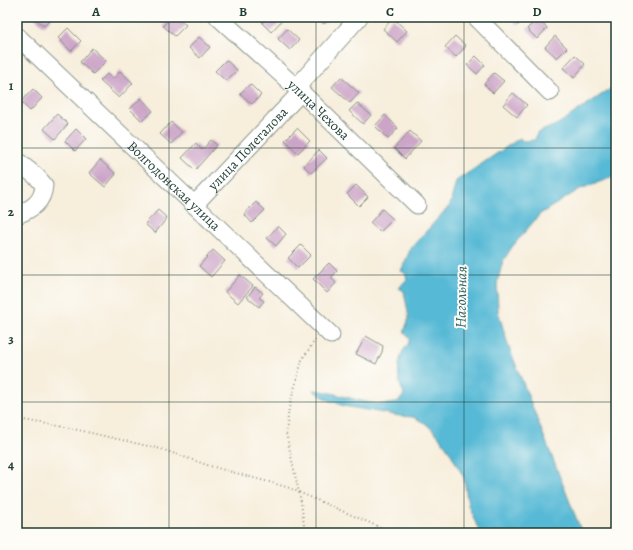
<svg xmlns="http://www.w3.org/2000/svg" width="633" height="550" font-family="Alegreya,serif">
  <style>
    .water { fill: #57b9d5; stroke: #3b7b84 }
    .building { fill: #cca4c8 }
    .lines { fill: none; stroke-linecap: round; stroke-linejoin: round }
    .minor-casing { stroke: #8b9688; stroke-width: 19 }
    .path { stroke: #8b9688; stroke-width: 2; stroke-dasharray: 1 3; stroke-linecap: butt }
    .minor { stroke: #fff; stroke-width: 17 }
    .grid { fill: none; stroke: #1f3d34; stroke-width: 1; stroke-opacity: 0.55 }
    .labels { text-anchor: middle; stroke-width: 4; stroke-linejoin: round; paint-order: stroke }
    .street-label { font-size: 14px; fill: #1f3d34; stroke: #fdfcf7 }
    .water-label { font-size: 15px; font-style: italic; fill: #306264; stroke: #fdfcf7 }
    .neatline { fill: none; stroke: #1f3d34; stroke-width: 1.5 }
    .grid-label { font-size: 13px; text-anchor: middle; font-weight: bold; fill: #1f3d34 }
  </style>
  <rect width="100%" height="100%" fill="#fdfcf7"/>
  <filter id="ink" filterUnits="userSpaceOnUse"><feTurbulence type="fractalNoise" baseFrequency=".025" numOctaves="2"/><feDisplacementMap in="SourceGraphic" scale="8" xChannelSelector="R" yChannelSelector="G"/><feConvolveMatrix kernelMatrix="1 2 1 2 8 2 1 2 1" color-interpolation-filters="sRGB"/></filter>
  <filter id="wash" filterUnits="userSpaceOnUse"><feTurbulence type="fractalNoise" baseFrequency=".012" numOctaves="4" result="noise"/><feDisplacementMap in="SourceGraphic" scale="16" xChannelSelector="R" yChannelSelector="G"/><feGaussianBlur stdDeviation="0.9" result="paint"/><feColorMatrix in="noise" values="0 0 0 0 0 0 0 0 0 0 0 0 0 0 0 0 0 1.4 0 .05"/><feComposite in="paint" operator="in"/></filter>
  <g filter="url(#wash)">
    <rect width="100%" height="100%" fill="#f7eedc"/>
    <path class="water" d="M616,85V176L580,189L540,214L512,247L503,261L497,283L498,311L508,345L582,533H480L468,505L464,478L450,452L437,434L425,423L413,417L400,416L344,406L326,399L313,390C333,390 380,412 398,401C401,400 403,396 404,394C397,380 397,368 402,353C404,348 409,345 410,339L404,332L409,318L404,291L399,288L407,279L405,273L401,271L411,248L450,205L456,181L520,138L522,141L535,140L537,133L558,124Z"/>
    <g id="blocks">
      <path class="building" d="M34,17H53L44,26Z
        M171,17H177L186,25L175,36L163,26Z
        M267,17H285L271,32L262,23Z
        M324,17H331L324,24L320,21Z
        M510,17H526L518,25Z
        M393,18L407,31L397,42L383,29Z
        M537,19L547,28L537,39L527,29Z
        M68,28L81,41L71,51L58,38Z
        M287,29L299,40L290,50L278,39Z
        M455,36L466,46L456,57L445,47Z
        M555,36L567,48L557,58L545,47Z
        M199,37L210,47L200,58L189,48Z
        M92,48L106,61L93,74L80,62Z
        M575,55L585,64L574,78L563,68Z
        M476,56L485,65L477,74L467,65Z
        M226,60L237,70L226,81L215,71Z
        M120,71L133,83L119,98L100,81L107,74L113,79Z
        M494,73L504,81L493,93L484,84Z
        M341,77L359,93L350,103L332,87Z
        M250,84L261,95L252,104L240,94Z
        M33,89L42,98L30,111L21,102Z
        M513,93L527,105L517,117L503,105Z
        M141,98L153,111L142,121L130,109Z
        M357,103L371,115L363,124L349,111Z
        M57,114L68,124L55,139L44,129Z
        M385,115L398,128L388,139L375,126Z
        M171,122L182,132L171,144L160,134Z
        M297,128L310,141L298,153L285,140Z
        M76,129L86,139L75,151L65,141Z
        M410,131L421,141L405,159L394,148Z
        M211,140L217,145L195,170L182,158L196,143L202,150Z
        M319,150L327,158L311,173L304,166Z
        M100,160L116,174L105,187L89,173Z
        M356,185L368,197L359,206L347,194Z
        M256,202L265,210L252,223L244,214Z
        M382,209L393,219L380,232L370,223Z
        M158,210L167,218L155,233L145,224Z
        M278,226L286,234L276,246L267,238Z
        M301,245L311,255L298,268L288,258Z
        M213,250L225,261L211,277L199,266Z
        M329,263L337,271L331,278L336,283L327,293L313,279Z
        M240,275L253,286L238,303L225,292Z
        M255,287L263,293L259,298L264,301L259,307L247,297Z
        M366,336L383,346L382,352L376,364L356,354Z"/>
    </g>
  </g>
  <g filter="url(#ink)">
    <use href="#blocks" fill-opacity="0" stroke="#8b9688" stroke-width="1"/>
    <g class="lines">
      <defs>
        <g id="minor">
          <path id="s1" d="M218,17L301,92L417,205"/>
          <path d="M476,17L550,92"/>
          <path id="s2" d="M17,36L331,335"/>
          <path d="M297,87L359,17"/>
          <path d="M17,161L37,177L44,185C43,202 32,209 17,215"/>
          <path id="s3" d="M194,205L301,92"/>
        </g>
      </defs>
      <use href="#minor" class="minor-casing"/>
      <path class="path" d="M17,419L65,427L161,449L210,466L287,487L393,533
        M305,533L301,502L286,433L289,408L302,360L315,340"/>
      <use href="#minor" class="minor"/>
    </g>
  </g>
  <path class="grid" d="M169,17V533M316,17V533M464,17V533M17,148H616M17,275H616M17,402H616"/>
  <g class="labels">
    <g class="street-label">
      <text dy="5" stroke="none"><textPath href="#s1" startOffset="137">улица Чехова</textPath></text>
      <text dy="5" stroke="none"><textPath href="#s3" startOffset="78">улица Полегалова</textPath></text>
      <text dy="5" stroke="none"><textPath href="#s2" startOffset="217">Волгодонская улица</textPath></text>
    </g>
    <g class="water-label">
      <text transform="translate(461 297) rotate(-89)" y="5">Нагольная</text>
    </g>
  </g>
  <rect width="633" height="550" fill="none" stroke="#fdfcf7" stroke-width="44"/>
  <rect x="22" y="22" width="589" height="506" class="neatline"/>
  <g class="grid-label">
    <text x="96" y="16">A</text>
    <text x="243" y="16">B</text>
    <text x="390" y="16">C</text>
    <text x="537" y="16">D</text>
    <text x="11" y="90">1</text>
    <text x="11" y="216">2</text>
    <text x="11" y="343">3</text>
    <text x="11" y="469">4</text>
  </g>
</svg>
